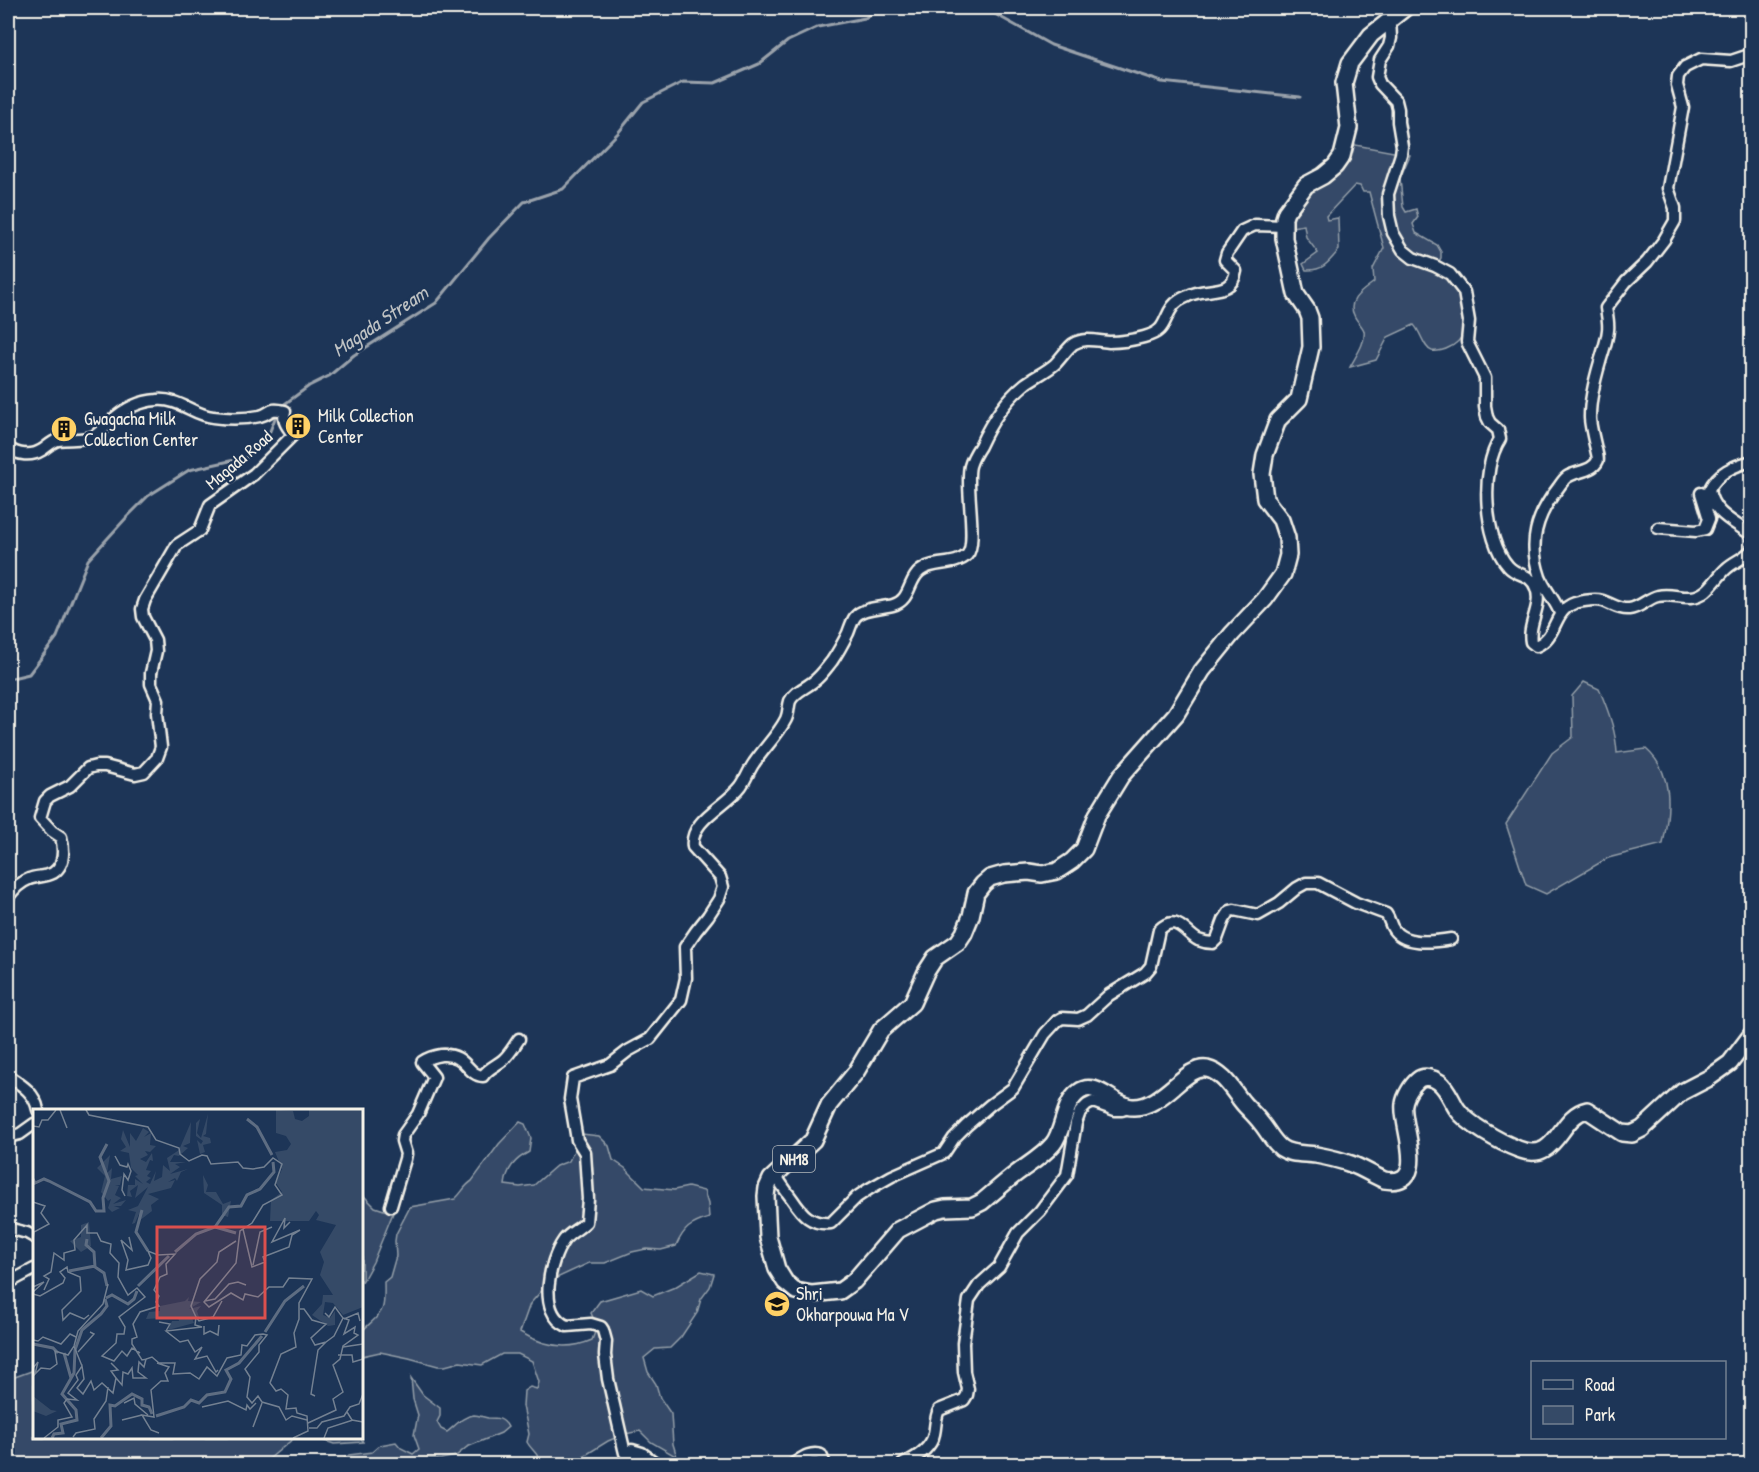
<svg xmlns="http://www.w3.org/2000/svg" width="1759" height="1472" font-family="'Patrick Hand',sans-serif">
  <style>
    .green { fill: #354a67; stroke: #949ea8; stroke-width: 1.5 }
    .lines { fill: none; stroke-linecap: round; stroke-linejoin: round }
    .stream { stroke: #9aa2ab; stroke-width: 3 }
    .minor-casing { stroke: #f4f1e8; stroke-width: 15 }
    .primary-casing { stroke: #f4f1e8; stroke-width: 20 }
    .minor { stroke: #1d3557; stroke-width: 10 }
    .primary { stroke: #1d3557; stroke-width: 15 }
    .labels { text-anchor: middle; stroke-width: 4.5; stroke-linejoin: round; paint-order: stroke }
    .shield { fill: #1d3557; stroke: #b4b9bc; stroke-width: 1.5 }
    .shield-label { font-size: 16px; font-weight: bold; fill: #f4f1e8 }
    .poi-label { font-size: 18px; fill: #f4f1e8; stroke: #1d3557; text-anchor: start }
    .street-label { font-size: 18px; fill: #f4f1e8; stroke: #1d3557 }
    .water-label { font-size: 20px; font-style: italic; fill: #c0c3c4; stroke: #1d3557 }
    .inset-river { fill: none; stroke: #5e6d82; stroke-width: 3 }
    .inset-road { fill: none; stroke: #738091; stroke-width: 1.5 }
    .view { fill: #dc504e; fill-opacity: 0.15; stroke: #dc504e; stroke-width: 3 }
    .inset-edge { fill: none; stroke: #f4f1e8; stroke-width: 3 }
  </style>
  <rect width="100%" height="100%" fill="#1d3557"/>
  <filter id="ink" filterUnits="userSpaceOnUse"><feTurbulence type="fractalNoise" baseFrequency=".0167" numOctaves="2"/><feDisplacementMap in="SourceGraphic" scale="12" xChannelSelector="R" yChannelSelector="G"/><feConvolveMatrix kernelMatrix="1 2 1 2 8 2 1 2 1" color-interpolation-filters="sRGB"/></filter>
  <g filter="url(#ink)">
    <path class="green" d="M1350,144L1410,155L1400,178L1403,207L1406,212L1416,209L1418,217L1413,224L1416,233L1437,245L1441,252V258L1434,268C1441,275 1454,282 1458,290C1468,308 1471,337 1450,347C1445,350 1437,352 1432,351C1424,349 1421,332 1414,325L1388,337L1376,360L1350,367C1355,357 1366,343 1364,331C1363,326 1356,321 1354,315C1346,300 1364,290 1374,282L1373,269L1384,248L1369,192H1363L1360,186L1355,185L1326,216L1327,220L1338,218L1339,250C1329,262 1323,271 1306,270L1303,264L1318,253L1306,237L1304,225L1291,227L1292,211Z
      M1584,682L1599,689C1608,709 1616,730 1617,753L1646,749C1674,773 1670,810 1663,844L1608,858L1546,894L1526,885L1506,824L1552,753L1573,737L1572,696Z
      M520,1122L525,1124L531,1138L529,1152C514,1160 507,1169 505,1185L520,1187L534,1185L556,1166L569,1161L582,1134L599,1136L609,1146L613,1160L625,1168L644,1187L674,1190L688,1187L704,1191L708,1204L709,1218C690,1224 684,1228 676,1246L661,1250L646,1249L632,1252L605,1263H589L550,1281L530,1304L520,1332C543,1346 567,1351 592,1340L597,1327L591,1313L600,1301L641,1289L653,1296L675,1287L701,1271L714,1274L710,1287L701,1299L697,1313L681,1337L670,1348L655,1349L644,1358L648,1372L656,1384L660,1398L671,1414L673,1444L677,1457L651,1442L640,1431L625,1434L608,1441L571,1464H539C541,1455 531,1450 527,1442L529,1434L523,1406L524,1391L530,1387L537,1389L539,1382L532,1361L518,1354H502L482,1365L460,1362L445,1366H438L409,1358L380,1352L362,1356V1331C384,1310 385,1313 384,1282L390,1277L396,1256L395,1241L396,1234L410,1207L455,1199C462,1193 464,1186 472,1181L499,1144Z
      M362,1194L375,1207L393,1213L373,1262L362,1282Z
      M34,1370V1438H294L263,1464H8V1385L15,1377Z
      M411,1378L423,1395L440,1408V1416L437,1422L441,1429L447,1432C455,1426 463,1416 474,1415C479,1415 483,1417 488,1418C498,1418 503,1418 508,1427L501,1433L467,1447L456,1456L441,1459L395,1460L388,1462L386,1464H345L343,1463V1459L349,1455L372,1452L380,1445L396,1442L401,1448L413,1454L419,1449L414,1435L418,1415L413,1399Z
      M317,1438H361L363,1442L334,1444Z"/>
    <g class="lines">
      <path class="stream" d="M984,8L1051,45L1162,82L1300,97
        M282,406L309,386L329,376L354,355L436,303L489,238L524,202L563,189L618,133L643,102L683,82L715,83L759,64L788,41L818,27L865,18L882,8
        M8,679L29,674L57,637L88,560L127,517L148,496L189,470L248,457L270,431L278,411"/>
      <defs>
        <path id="minor" d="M1390,18L1391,38L1389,46L1380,60L1377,77L1380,84L1396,101L1398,109V122L1402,146L1401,154L1388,194L1389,216L1393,233L1403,250L1413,258L1435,266L1450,274L1464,292L1469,321L1467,342L1485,378V406L1487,417L1490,423L1498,430L1500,439C1480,469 1484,539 1508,566C1517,577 1530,572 1536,588C1543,606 1527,624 1531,642L1536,646C1558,637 1552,611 1575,603C1583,601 1595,599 1603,601C1612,604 1619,610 1629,609C1640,608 1648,598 1658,596C1669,593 1680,598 1691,597C1708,596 1715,579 1726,569C1734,561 1745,559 1752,549
          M8,448C18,455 31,457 42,450C47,447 51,442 58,440C69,438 83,441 94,436C101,432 106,426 111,421C124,409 140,401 157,400C179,398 193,415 213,417C228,419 245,419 260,416C272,413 268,407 285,411C282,423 288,426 293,435L254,474L210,505L200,530L177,545L145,600L142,609L143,617L155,640L156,651L151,673V684L158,700L157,713L161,747L157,758L144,772L135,774L105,766H96L88,768L70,786L50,796L45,801L40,818L52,831L61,837C64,849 65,865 53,873C46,877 36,876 29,879C21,882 13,890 8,897
          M1752,461C1733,466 1718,472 1709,490C1713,513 1731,520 1749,533L1752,538
          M1658,528L1696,531L1705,529L1709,519L1701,493
          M1560,613C1555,600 1545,590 1540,577C1528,543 1536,516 1558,488C1561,484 1563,480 1567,477C1576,471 1593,472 1598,460C1599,458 1589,425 1590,416C1590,397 1595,379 1600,362C1603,351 1607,341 1608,330C1609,323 1607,315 1606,308L1626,282L1647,262L1664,240L1675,221V208L1668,188L1683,107L1677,85L1678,76L1685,67L1701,59L1731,61L1752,54
          M8,1076C22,1085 35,1093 38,1110
          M8,1137L20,1134L34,1124
          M775,1174C780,1183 786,1191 792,1199C802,1214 811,1225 831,1223L857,1197L869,1189L892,1176L944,1153L954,1138L967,1125L990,1105L1013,1088L1045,1034L1057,1021L1062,1018L1078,1019L1087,1015L1109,995L1145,973L1151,966L1159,930C1176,913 1184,932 1198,940C1203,942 1208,943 1213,943L1217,939L1224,920L1230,911L1234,910L1258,915L1279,903L1297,888L1306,883H1318L1356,903L1386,914C1389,918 1390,923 1392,927C1402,946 1433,942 1451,939
          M391,1206L405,1159L406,1154L402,1141L403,1135L418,1114L434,1077L422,1062C428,1058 434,1056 441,1055C467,1053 466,1075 483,1076C488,1068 496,1066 503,1060C510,1054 514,1046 519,1039
          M8,1228L27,1233L34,1237
          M8,1283L34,1269
          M629,1457L625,1453L624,1449L608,1379L605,1355L606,1341L603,1330L601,1327L591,1324L567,1326C537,1313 549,1261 564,1240C569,1233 579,1229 586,1222L588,1199L585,1153L577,1140L570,1099L573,1078L610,1065L628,1051L650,1039L681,1000L686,978L685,947L696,931L708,916L719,899L723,887L720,877L693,847C689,820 726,806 741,786C746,779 749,770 754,763C764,748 778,735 786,719C789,713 788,707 790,701C795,691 806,688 814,681C821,676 827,667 832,661C838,652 843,643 848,633C850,628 852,621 855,617C863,607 882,608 893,605C911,600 908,580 920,571C933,560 955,567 967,555C978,544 965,485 970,466C972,459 976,452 980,446C991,422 1004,401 1025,384C1034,377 1046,372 1055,364C1061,358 1066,350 1073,344C1084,337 1097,341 1109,342C1120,342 1133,340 1144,337C1167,331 1162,321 1173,306C1177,301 1183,298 1188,296C1206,286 1232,297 1236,271L1225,260L1227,253L1242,231L1255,225L1284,226
          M636,1464L629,1457V1454L632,1450L642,1453L657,1464
          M793,1464C801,1459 810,1451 821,1455L825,1464
          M903,1464C916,1458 931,1449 934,1434C936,1425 935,1418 939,1410L964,1400L967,1395L968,1389L964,1372L963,1343L969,1300L979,1285L999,1267L1018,1233L1040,1211L1067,1175L1076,1123L1080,1112L1087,1105L1093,1102L1115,1110H1122L1130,1107"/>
        <path id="primary" d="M1405,8L1371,35L1350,63L1344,83L1349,128L1342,156L1335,166L1323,176L1306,185L1286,212L1284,218V238L1296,294L1307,310L1310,318L1311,347L1299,399L1278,420L1265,455L1262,474L1265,499L1281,520L1287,538L1288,555L1283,574L1265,599L1232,634L1202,671L1176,714L1121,776L1097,815L1084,849L1072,861L1057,871L1042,874L1029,872L1004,874L990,878L983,884L976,893L971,916L964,933L958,942L935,958L926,972L912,1003L881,1030L856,1072L829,1105L813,1140L771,1179L767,1188L766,1196L768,1237L777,1269L785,1282L796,1291L812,1294L840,1291L854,1281L898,1230L936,1210L945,1208L972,1207L982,1202C994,1192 1005,1182 1017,1173C1029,1164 1043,1156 1053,1144C1064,1131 1063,1103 1079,1092C1096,1079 1115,1107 1133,1107C1164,1108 1185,1065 1207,1069C1224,1073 1233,1091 1243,1103C1249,1110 1256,1116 1261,1123C1268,1131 1272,1141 1281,1148C1291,1155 1304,1153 1316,1155C1327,1157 1340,1160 1351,1164C1362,1168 1373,1175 1384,1180C1432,1188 1400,1124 1404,1104C1405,1096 1412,1085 1418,1080C1424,1075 1433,1078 1439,1082C1448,1089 1451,1100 1457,1109C1467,1124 1500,1142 1518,1149C1558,1165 1558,1116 1587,1110L1622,1133L1632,1134L1642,1129L1682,1092L1709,1078L1730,1063L1752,1034"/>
      </defs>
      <use href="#minor" class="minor-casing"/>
      <use href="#primary" class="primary-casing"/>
      <use href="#minor" class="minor"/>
      <use href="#primary" class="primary"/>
    </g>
  </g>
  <defs>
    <symbol id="building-disc" viewBox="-11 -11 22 22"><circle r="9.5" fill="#ffd166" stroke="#1d3557"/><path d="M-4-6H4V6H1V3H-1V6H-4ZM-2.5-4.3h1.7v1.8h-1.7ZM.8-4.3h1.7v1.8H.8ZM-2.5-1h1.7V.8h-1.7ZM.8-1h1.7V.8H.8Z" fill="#111"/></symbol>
    <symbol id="school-disc" viewBox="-11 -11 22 22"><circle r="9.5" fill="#ffd166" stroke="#1d3557"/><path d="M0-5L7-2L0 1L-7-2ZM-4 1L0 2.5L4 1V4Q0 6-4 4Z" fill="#111"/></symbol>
  </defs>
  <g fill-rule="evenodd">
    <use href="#building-disc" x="283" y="411" width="30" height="30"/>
    <use href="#building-disc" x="49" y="414" width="30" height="30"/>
    <use href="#school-disc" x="762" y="1289" width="30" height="30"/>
  </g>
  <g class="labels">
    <rect class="shield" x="773" y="1146" width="42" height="26" rx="4.5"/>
    <g class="shield-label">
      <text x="794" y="1165">NH18</text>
    </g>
    <g class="poi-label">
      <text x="318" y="422">Milk Collection<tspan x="318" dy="21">Center</tspan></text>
      <text x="84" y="425">Gwagacha Milk<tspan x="84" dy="21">Collection Center</tspan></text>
      <text x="796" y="1300">Shri<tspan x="796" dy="21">Okharpouwa Ma V</tspan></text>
    </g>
    <g class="street-label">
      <text transform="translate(239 460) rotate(-40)" y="6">Magada Road</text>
    </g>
    <g class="water-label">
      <text transform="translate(380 321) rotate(-34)" y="7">Magada Stream</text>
    </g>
  </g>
  <g transform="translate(33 1109)">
    <rect width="330" height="330" fill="#1d3557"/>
    <path d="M243,1L260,2L262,10L269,12L276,7V1H330V198L310,206L300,194L292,193L290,206L297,209L302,202V216L295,217L279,206L289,195L290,186H300L287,166L291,153L287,143L303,116L283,111L286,106L283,102L276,112H237L238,91L249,83L243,74L249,60L242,43L254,41L258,35L253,27L243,24ZM175,5L173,25L170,27L177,29L178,34L170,36L172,43L167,45L164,31L168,35L170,32L163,27V14L167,10L164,24L168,29ZM158,13L157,34L150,37L155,39L146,47L141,46L137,53H153L142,55L147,58L137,65L155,60L148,63L144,72L142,69L135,73L142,71L138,79L115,85L126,90L118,96L119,102L106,112V105L102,114L99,115L103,103L95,101L105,97L115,78L102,89L105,76L97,82L99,88L94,87L95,76H102V70L110,75L102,67L105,66L98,59L96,44L87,42L93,38L88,30L90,21L97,38V24L103,32L110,19L116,23L111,28L118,24L117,36L123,37L117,43L112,42L115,46L107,50L113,53L119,44L120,52L117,51L113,61L118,62L114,67L118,69L113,73L117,75L123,62L121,72L129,68L130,56L137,62L134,49L146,41ZM77,46L74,64L79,59L78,70L89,67L87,76H82L86,77L82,86L88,89L80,95L93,91L88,97H81L87,99L79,103L75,99L78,90L75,92L68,83L72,67L64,59ZM170,66L175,76L173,83H183L190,95L198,92L195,108L189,106V96L171,84ZM56,113L58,137L48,143L37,132L48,128V116ZM156,188L155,192L168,193L156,200L168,197L164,202L166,208L159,209L161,214L135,221L139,212H146L145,208L113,210L116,203L127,202V197L152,192ZM0,287L18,301L24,302L13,307L0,302Z" fill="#354a67"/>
    <path class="inset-river" d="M214,10L224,18L239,46M0,70L2,74L11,70L16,72L57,93L63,102H71L70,89L76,72L67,48L74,35M109,101L103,123L115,142M182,118L203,124M54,130L53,136L61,143L62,158L71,164L74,177M142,143L163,125L182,118L196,98L208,97L214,86L227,80L241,63L240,53M36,162L62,157M105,177L136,147M73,189L79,186L95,195L101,190L104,182M232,223L252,192L271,177M0,235L20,239L25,244M31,244L38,269M123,307L151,298L158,291L166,294L174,286L192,283L198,270L193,261L206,254L229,227M19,329L21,325L30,324L28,315L44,311L43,301L29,285L41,264L42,241L49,221L68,205L74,197L72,190M68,329L78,317L77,296L82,297L99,285L109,290V296L116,298L119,305"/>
    <path class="inset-road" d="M27,1L34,19M53,1L56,6L115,18L123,31L146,39L147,45L156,52L169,46L174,47L178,55L205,53L210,59L220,60L231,58L240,49L249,55L242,76L249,86L230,96L219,114L207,122L203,154L171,193L176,198L198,184L210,191L212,185L225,188L236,178H250L256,169L279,170L266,194V210L261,224L263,238L248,245L237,274L243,282L248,280L255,286L253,300L263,299L264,304L274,307L275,322L260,329M0,17L6,18L9,11H15L23,1M82,47L87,56L94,58L95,55L98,62L95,71L91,65L89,81L92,87M0,93L12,97L8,104L16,115L1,123L0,130M210,120L219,158L232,153L230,148L256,138L259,126L267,121L239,133L252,109L251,119L257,113M96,128L99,141L88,131L95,151L93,161L115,156L118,149L115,142L125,146L142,145L133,155L134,165L127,168L121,181L126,187L123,193L126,197L107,203L100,215L104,228L99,230V235L109,251L114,250M220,156L227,123L239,118M0,178L11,173L0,183M11,181L16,170L11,167L18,163L21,144L31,151V144L42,141L41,131L54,116V124H64L68,132L78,135L77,144L86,154L85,168L95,186L104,179L112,188L86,208L92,218L91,225H84L83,234L69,247L81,252L89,242L94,247L99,239L107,244M0,185L7,187L30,174L32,169L27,163L34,158L35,163L47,168L48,182L29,201L30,211L37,204L51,210L56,206M172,192L182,190L196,175L205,173L213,176M267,200H271L279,211L293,215L278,229L282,236L293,233L285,241L278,285L282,287M292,204L296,208L302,198L310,209L301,227L293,233M163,208L158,197L167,170L184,153L186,143L203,132M311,210L325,204L327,212M126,213L137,215L133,222M171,217V225L177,222L185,226L186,216M0,231L5,232L10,228L28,235L37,225L43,228M41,237L45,222L70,195L75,175M310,238L330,235M45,243L61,225L57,223M305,246H319L320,253L330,250M78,254L85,261L78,262L83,269M124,254L136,258L132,264L135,272H128L118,281L121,308L109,306L118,321L126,324M0,259L5,253L2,265L8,259L17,260L24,255L22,242L35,246L41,237L49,257M185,261L183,263L174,247L162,250L169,238L162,243L155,231L147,233L133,222L169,218L162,216L163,208L166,212L180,208L189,192M91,294L101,289L102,295L115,306M169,298L195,292L213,301L214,296L217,300L223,294M314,303L319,311L330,313M89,311L109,306M275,314L303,301L300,290L310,283L300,256L307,250L310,237L325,226L321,224L322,218L311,225L316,211L310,209M220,318L229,294M276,319H284L289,313L311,307L317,298L326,295L330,285M40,328L43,324L62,320L61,310L73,292L75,278M11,329L25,318V311L39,308L31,294L34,290L44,291L35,284L45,271L43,266L49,257L51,270L44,279L50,285L58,272L61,281L69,274L80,284L83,269L89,276L90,263L95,265L99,259L100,269H113L105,263L106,253L111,258L113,250L119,248L126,254H142L140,265L157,264L166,270L174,258L184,267L194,249L208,246L209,236L214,237L222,226L230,225L234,226L226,236V243L212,260L217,268L214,288L219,294L225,287L229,293L246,298L253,311L259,307L274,311M291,329L295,319L320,311"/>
    <path class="view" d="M124,118H232V209H124Z"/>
    <rect width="330" height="330" class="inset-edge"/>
  </g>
  <rect width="1759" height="1472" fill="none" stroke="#1d3557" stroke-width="30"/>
  <rect x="15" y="15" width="1729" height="1442" fill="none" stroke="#f4f1e8" stroke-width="2" filter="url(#ink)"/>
  <rect x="1531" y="1361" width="195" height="78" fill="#1d3557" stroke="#738091" stroke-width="1.5"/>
  <rect x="1543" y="1380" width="30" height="9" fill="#1d3557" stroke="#738091" stroke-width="1.5"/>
  <text x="1585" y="1391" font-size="18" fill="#f4f1e8">Road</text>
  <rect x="1543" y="1406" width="30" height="18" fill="#354a67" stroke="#738091" stroke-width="1.5"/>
  <text x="1585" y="1421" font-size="18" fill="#f4f1e8">Park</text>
</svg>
